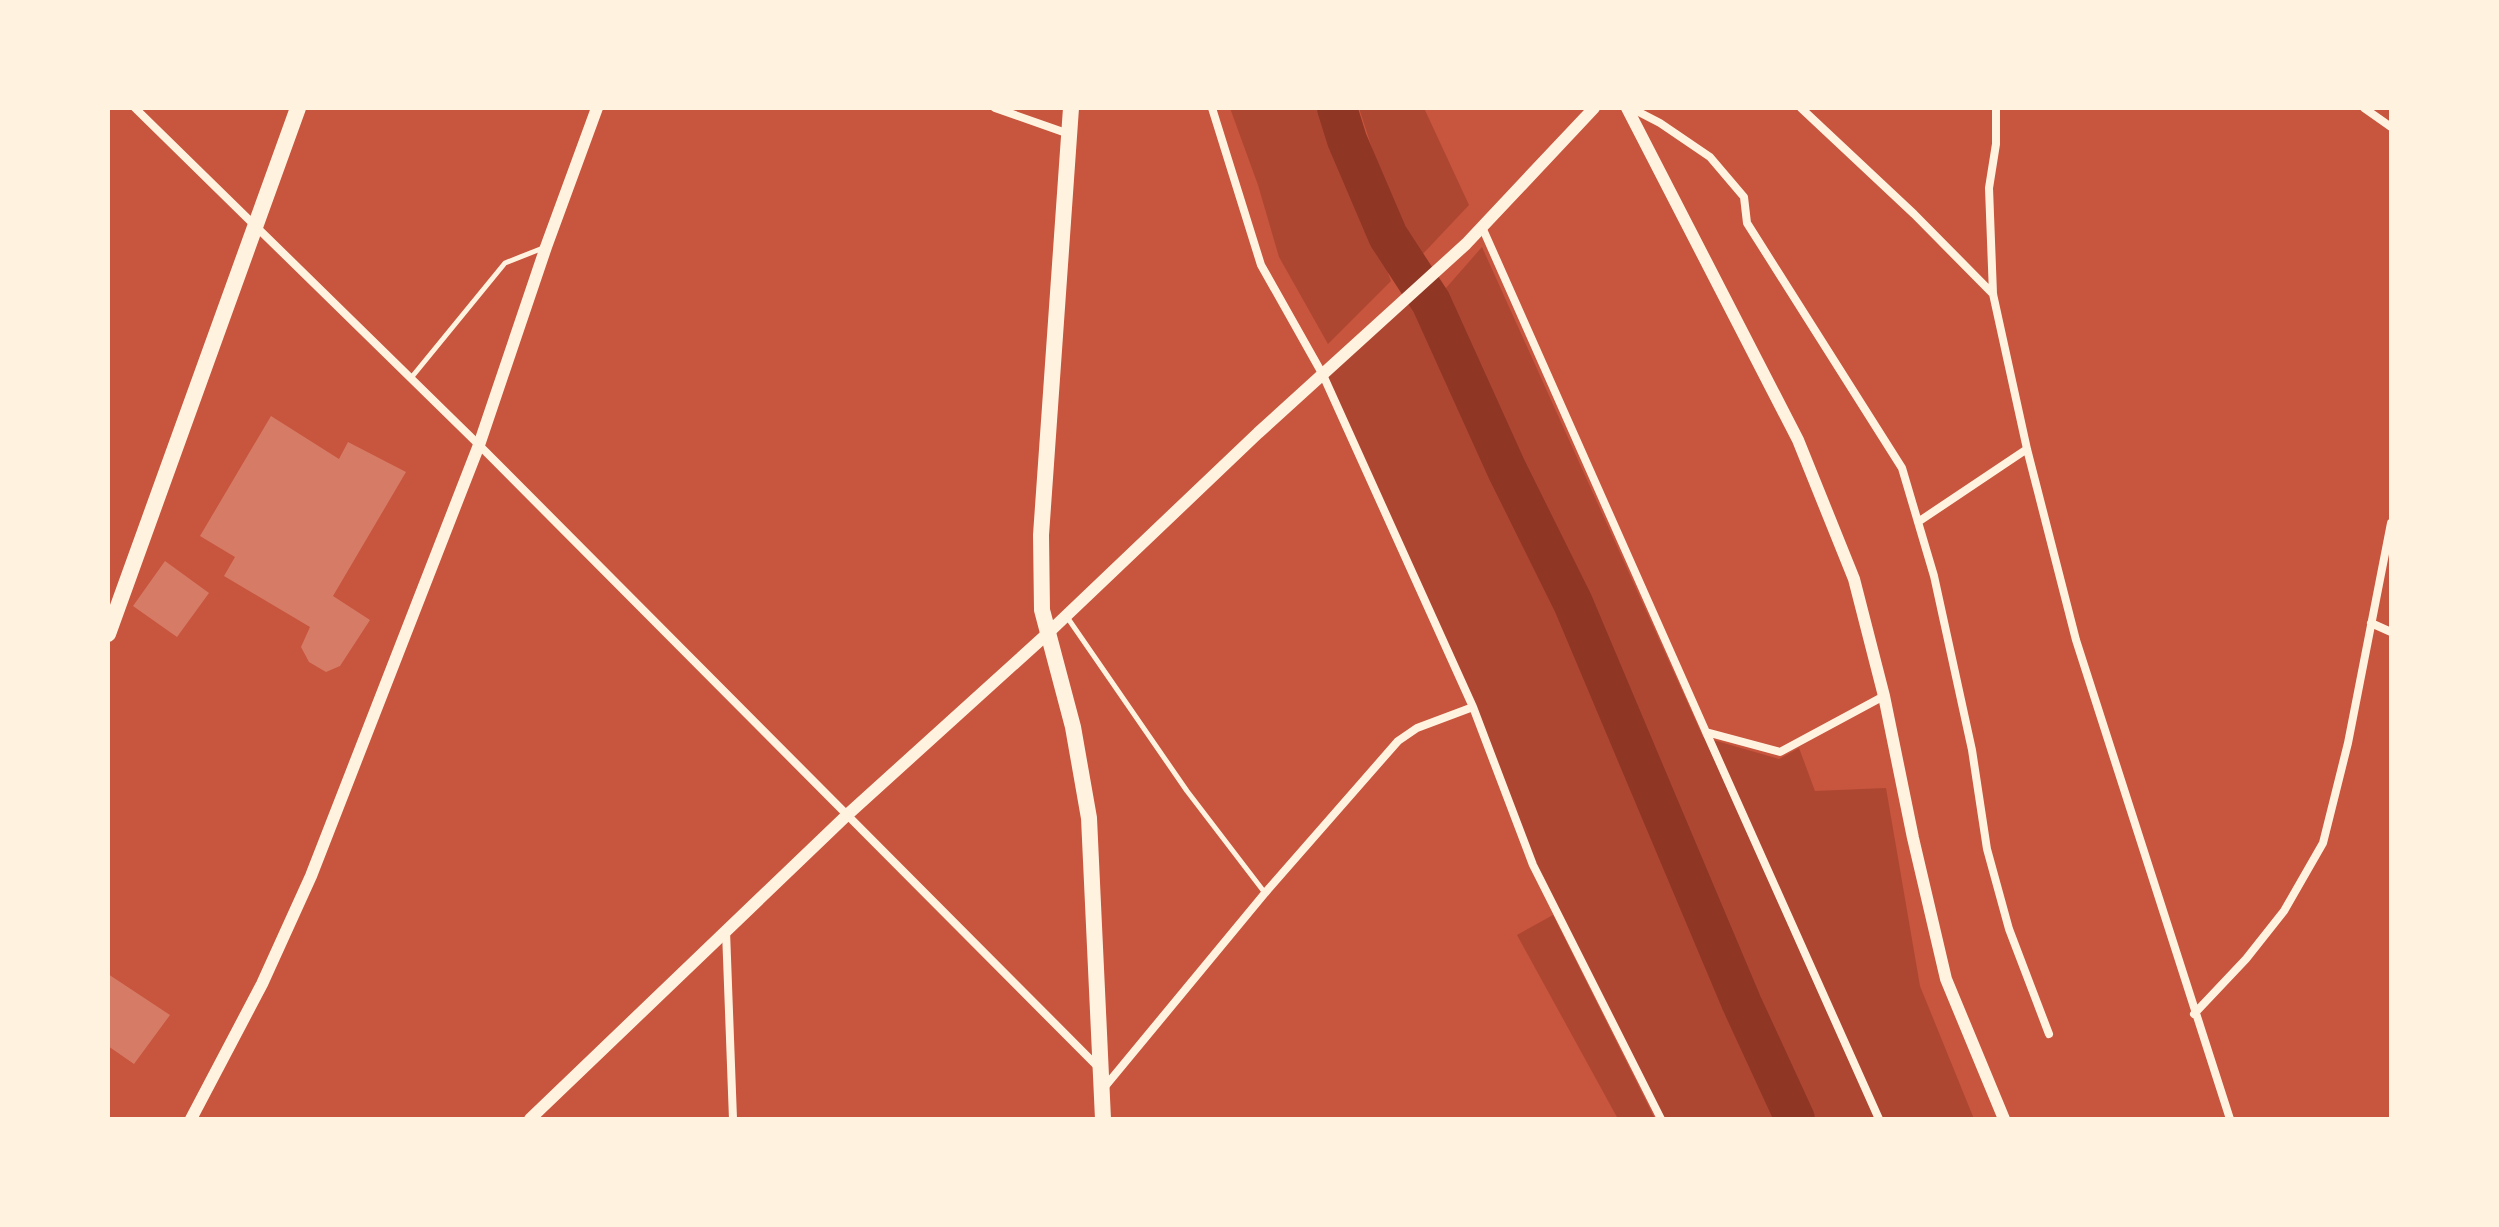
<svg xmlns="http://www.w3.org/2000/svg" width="2499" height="1227" font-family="Lato,sans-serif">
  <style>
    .green { fill: #ae4732 }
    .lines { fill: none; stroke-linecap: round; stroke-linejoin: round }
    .river { stroke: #8f3625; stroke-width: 40 }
    .building { fill: #d67c66 }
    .service { stroke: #fff3e0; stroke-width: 5 }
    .minor { stroke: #fff3e0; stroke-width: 8 }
    .tertiary { stroke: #fff3e0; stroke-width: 12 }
    .primary { stroke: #fff3e0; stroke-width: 16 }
  </style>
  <rect width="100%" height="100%" fill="#c8553d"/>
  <path class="green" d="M1230,108H1321L1354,189L1359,214L1369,223L1391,281L1328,344L1279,257L1258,185Z
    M1359,108H1424L1469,205L1420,257L1382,179Z
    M1482,247L1703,737L1779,759L1799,748L1815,791L1886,788L1920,986L1974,1119H1809L1632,729L1643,721L1623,702L1439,296Z
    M1423,283L1507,470L1587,637L1731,980L1795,1119H1661L1538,875L1473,707L1323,375Z
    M1553,915L1655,1119H1618L1517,935Z"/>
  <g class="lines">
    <path class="river" d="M1337,108L1347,140L1388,236L1431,302L1507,470L1573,603L1742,1004L1795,1119"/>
  </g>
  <path class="building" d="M271,416L339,459L348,442L406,472L333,596L370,620L340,666L326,672L309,662L301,647L310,627L224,576L235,557L200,536Z
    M165,561L209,593L177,637L133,606Z
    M108,974L170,1015L134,1064L108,1046Z"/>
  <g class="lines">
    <path class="service" d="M411,378L505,263L543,248
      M1067,617L1187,791L1265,893"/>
    <path class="minor" d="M135,108L479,445L1098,1067
      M995,108L1069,134
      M1212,108L1261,265L1323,375L1473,707L1533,865L1661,1119
      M1631,108L1660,123L1710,157L1744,197L1747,223L1902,468L1934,576L1972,750L1987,849L2009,929L2049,1034
      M1801,108L1914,214L1993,294
      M1996,108V144L1989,188L1993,294L2027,449L2076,640L2230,1119
      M2364,108L2391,127
      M1482,227L1706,732L1780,752L1884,696
      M1918,522L2027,449
      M2371,623L2391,632
      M1706,732L1879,1119
      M726,931L733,1119
      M2194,1014L2246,959L2284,911L2323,843L2348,743L2391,523
      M1103,1089L1265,893L1398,741L1417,728L1473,707"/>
    <path class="tertiary" d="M1627,108L1798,440L1854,579L1884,696L1913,838L1946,979L2004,1119
      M191,1119L262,984L311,876L479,445L546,247L597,108
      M530,1119L846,816L1047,634L1258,433L1466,244L1594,108"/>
    <path class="primary" d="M1071,108L1041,535L1042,610L1073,727L1089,818L1103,1119
      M108,634L298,108"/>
  </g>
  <rect width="2499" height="1227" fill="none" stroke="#fff3e0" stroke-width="220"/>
</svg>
